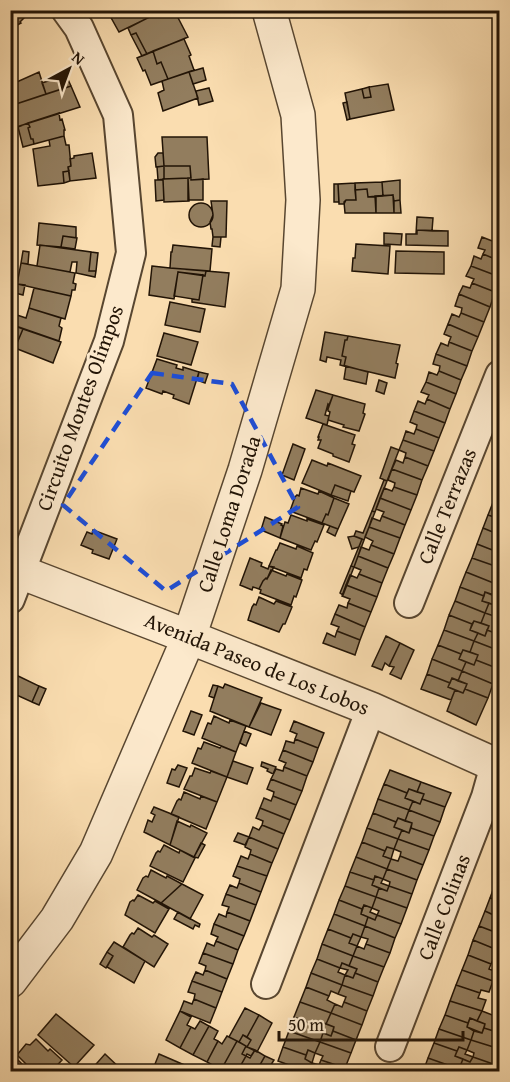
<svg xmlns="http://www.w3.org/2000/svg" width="510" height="1082" font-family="'Gentium Book Plus',serif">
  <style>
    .building { fill: #927d5e; stroke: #221406; stroke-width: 1.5 }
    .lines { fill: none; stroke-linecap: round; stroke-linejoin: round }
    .minor-casing { stroke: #584630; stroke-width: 32 }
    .tertiary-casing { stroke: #584630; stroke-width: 36 }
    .minor { stroke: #fce9cc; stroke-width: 28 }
    .tertiary { stroke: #fce9cc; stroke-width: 33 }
    .marked { fill: none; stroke: #1d4ed8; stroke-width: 4.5; stroke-dasharray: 12 8; stroke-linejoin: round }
    .labels { text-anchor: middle; stroke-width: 6; stroke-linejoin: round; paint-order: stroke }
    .street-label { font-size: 21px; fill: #221406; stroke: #fce9cc }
  </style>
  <rect width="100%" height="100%" fill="#faddb0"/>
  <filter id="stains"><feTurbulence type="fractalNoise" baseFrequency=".00333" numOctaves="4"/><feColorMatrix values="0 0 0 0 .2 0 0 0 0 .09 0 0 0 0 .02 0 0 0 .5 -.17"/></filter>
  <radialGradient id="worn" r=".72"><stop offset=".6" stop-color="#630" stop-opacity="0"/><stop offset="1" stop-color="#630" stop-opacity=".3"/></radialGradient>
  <path class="building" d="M10,10H30L32,13L30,14L28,11L23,12L26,16L20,22L21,23L10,29Z
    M116,10H152L154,15L119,32L109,14Z
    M163,10H174L188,37L147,54L136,33L131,35L128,28Z
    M136,33L147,54L142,56L131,35Z
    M184,39L191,55L189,56L194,70L168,79L161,62L157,64L153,51Z
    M153,51L157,64L161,62L168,79L151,85L145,70L143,71L137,58Z
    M203,68L206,80L193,84L189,72Z
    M39,72L46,94L10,106V85Z
    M189,72L198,98L163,111L158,93L164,90L162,81Z
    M66,75L71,86L46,94L42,83Z
    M388,84L394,110L350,119L345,93L362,89L364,98L371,97L369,87Z
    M71,86L80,107L10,129V106Z
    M369,87L371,97L364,98L362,89Z
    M209,88L213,101L199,105L196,91Z
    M347,102L350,119L347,120L343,103Z
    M59,113L60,120L62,119L65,130H64V136L34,144L33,139H31L28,128L30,127L28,123Z
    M28,123L30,127L28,128L31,139H33L34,144L23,147L18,127Z
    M64,136L66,145H69L71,166L68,167L69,171L63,172L64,183L38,186L33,149L50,146L49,140Z
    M162,137H207L209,179L191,180L190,166H164Z
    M92,153L96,178L70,181L68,167L71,166L70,159L74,158V156Z
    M158,153H163L164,166L156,167L155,157Z
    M164,166V179L158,180L157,167Z
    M164,166H190L191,178L164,179Z
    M69,171L70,181L64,183L63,172Z
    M188,178L189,201L164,202L163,179Z
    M188,178H191V180L203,179V200H188Z
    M155,180H163L164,200L156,201Z
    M400,180V200L394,201L393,195L383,196L382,182Z
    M382,182L383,196L368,197L367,189L355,190V183Z
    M355,183L356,200H346L344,204H339L338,184Z
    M334,184H338L339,202H334Z
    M367,189L368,197L376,196V213H345L344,202L346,200H356L355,190Z
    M393,195L394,213H376L375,196Z
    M400,200L401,213H394V201Z
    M211,201H227L226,237H213L212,229H211L210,222L213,215Z
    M189 215a12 12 0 1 1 24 0a12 12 0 1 1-24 0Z
    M417,217L433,218L432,231L417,230V234H416Z
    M39,223L76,227V238L63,236L61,247L37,245Z
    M417,230L448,231V246L406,245V234H417Z
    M384,233L402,234L401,245L384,244Z
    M63,236L77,238L75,249L61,247Z
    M213,237H221L220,247L212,246Z
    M482,237L500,244V261L483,254L485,250L478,248Z
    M356,244L390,246L388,274L352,271L353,258H355Z
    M40,245L91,252L89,271H96L95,277L76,273L77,262H72L70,272L37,266Z
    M173,245L212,249L210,271L170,268L171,252H172Z
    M23,251L29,252L28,264L21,263Z
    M396,251L444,252V274L395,273Z
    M91,252L98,253L96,271H89Z
    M483,254L500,261V277L471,266L474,256L481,259Z
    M21,263L75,273L73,283L76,284L75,290H72L71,296L17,284Z
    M152,266L170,268L206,271L205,276L178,272L174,299L149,295Z
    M471,266L500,277V281L495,292L472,283L474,279L466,276Z
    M206,271L229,273L225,307L192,302V299L199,300L203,275L205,276Z
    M178,272L203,275L199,300L174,296Z
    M472,283L495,292L490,307L459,294L463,286L470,288Z
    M17,284L25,285L23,295L15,293Z
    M34,288L71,296L65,319L29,308Z
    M459,294L490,307L484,322L461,313L462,308L455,306Z
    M170,302L205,309L200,332L165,325Z
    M29,308L61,318L59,326L62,328L59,341L10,324L11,313L26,318Z
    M461,313L484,322L478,337L448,324L452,314L459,317Z
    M10,324L23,329L15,348L10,346Z
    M448,324L478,337L472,351L449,342L451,337L444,334Z
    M23,329L61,342L53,363L15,348Z
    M325,332L348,336L347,340H345L342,356L346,357L344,366L340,365L341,360L327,357L326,362L320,360Z
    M164,333L198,342L191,365L157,356Z
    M348,336L400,345L396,363L398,364L395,378L344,366L346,357L342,356L345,340H347Z
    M449,342L472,351L467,366L436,354L441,343L448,346Z
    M436,354L467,366L461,380L439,371L440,366L433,364Z
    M157,359L177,365L176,368L183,370V367L199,372L189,404L173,398L174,395L163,391L162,394L146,388Z
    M346,366L368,372L366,384L344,379Z
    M439,371L461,380L456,394L426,382L429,372L437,375Z
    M199,372L208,374L205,383L197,380Z
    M379,380L387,383L384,394L376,391Z
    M426,382L456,394L450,409L427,399L429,395L421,392Z
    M316,390L333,395L329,405L328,404L325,415L329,416L327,425L306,418Z
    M333,395L365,404L363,413L365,414L359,431L343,427L344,425L328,420L330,412L328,411V409Z
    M427,399L450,409L445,423L414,411L418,401L425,404Z
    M414,411L445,423L439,438L416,429L417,425L410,422Z
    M323,424L355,435L352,444L355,445L349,462L333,456V454L318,448L321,440H318L319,437H318Z
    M416,429L439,438L434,451L403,440L406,431L414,434Z
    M403,440L434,451L428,466L405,457L406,453L399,450Z
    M293,444L305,449L294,480L282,475Z
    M391,447L399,450L387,481L380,478Z
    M405,457L428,466L422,480L392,469L396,460L403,463Z
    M312,460L327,466L328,463L361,476L354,492L335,485L331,495L302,483Z
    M392,469L422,480L417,495L394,487L395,483L388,480Z
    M384,480L387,481L375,512L372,511Z
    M335,485L351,491L348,501L331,495Z
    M394,487L417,495L411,510L380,498L384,488L392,491Z
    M301,488L318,494L319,491L334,498L328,515L326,514L322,523L290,511L295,497L297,495L299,496Z
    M334,498L349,504L338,529L322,523L326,514L328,515Z
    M380,498L411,510L405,525L382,516L384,512L376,509Z
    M494,500L500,502V519L488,515Z
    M372,511L375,512L364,540L354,536L356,531L363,533Z
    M291,515L307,521V519L324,525L317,542L315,541L311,550L280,538L284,525L285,522L288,523Z
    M488,515L500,519V535L483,528Z
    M382,516L405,525L400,538L369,527L372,518L380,521Z
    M265,517L282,524L281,525L283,526L280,538L261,530Z
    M330,526L338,529L335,536L327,532Z
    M369,527L400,538L394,554L371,545L373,541L365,537Z
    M483,528L500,535V553L477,544Z
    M93,530L117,539L109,559L92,553L93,550L81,545L87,532L92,534Z
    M354,536L362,539L359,547L352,549L348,537Z
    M362,539L364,540L354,567L351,566Z
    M280,543L296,549L297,546L313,553L307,570L304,569L301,578L269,566L276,550H277Z
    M477,544L500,553V563L496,562L495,566L472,558Z
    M371,545L394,554L388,568L358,556L361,547L369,550Z
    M358,556L388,568L382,583L359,574L361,570L354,567Z
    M250,558L262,563L261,566L268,569L269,566L274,567L267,579L266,578L263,581L259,589L253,587L252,590L240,585Z
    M472,558L495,566L493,572L500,574L496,584L466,572Z
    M351,566L354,567L343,595L340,593Z
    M271,570L286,576L287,574L302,580L296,597L294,596L291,605L260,593L261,590L259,589L263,581L266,578L267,579Z
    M466,572L496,584L492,595L485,592L484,596L460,587Z
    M359,574L382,583L377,597L346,585L350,575L357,578Z
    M496,584L500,585V597L492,595Z
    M346,585L377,597L371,612L348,603L350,599L342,596Z
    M460,587L484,596L482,601L489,603L485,613L455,601Z
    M485,592L500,597L497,606L482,601Z
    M259,597L274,604L276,601L292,607L285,624H283L279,632L248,620L252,607L254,604L256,605Z
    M455,601L485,613L481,623L474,621L472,624L449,615Z
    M499,601L500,618L485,613L489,603L497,606Z
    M348,603L371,612L365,627L335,614L339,605L347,608Z
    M485,613L500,618V635L487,630L489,626L481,623Z
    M335,614L365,627L360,640L337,631L339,627L331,624Z
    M449,615L472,624L470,630L478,633L474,641L444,630Z
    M474,621L489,626L485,636L470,630Z
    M444,630L474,641L470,652L463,650L461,654L438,645Z
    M487,630L500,635V651L474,641L478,633L485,636Z
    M337,631L360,640L355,655L323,643L327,633L335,637Z
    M386,636L400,643L389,666L385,663L382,670L372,666Z
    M474,641L500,651L499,669L476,660L478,655L470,652Z
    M400,643L414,650L401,679L390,674L394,667L389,666Z
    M438,645L461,654L459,659L466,662L462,671L432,659Z
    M463,650L478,655L474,665L459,659Z
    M432,659L462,671L458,681L452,678L450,683L427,674Z
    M476,660L499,669L493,684L462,671L466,662L474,665Z
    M462,671L493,684L488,698L465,689L467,684L458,681Z
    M14,674L39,686L32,702L10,692V681Z
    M427,674L450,683L448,687L455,690L451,700L421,689Z
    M452,678L467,684L463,693L448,687Z
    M225,684L262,698L249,727L210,711L218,686L223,688Z
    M213,685L218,686L214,698L209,696Z
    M39,686L46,689L39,705L32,702Z
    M465,689L488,698L476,725L447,711L455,690L463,693Z
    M261,703L281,710L271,735L249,727Z
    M191,711L202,715L194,735L183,731Z
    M214,716L229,723L230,720L246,726L236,752L202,738L207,725L208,723L211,724Z
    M294,721L324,733L318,748L295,739L297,734L290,731Z
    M244,731L251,734L246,746L240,743Z
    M295,739L318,748L313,762L283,750L286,741L294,743Z
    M204,742L220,748L221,746L236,752L227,777L192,763L198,748L201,749Z
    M283,750L313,762L307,776L284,767L286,763L279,760Z
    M233,761L253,768L247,784L227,777Z
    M262,762L276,767L273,774L267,771L268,769L261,766Z
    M178,765L187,768L179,787L167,783L172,769L175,770Z
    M284,767L307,776L302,791L271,779L276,769L283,771Z
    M195,768L210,773L211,771L227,777L217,802L184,789L190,776H192Z
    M390,770L421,782L417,792L409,789L407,793L384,784Z
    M271,779L302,791L296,805L273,796L274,792L267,789Z
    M421,782L451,793L445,807L422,799L424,794L417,792Z
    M384,784L407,793L405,798L413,801L409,810L378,799Z
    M409,789L424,794L420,804L405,798Z
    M184,792L200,799L201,796L217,802L206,829L171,814L177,801L179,799L181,800Z
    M273,796L296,805L290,820L260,808L264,798L271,801Z
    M378,799L409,810L405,821L398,818L396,822L373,813Z
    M422,799L445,807L440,822L409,810L413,801L420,804Z
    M10,806L17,810L10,827Z
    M154,807L179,817L170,845L144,832L148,820L152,822L155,815L151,813Z
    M260,808L290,820L284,834L262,825L263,821L256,818Z
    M409,810L440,822L434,836L411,828L412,823L405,821Z
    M373,813L396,822L394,827L402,830L398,839L367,828Z
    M398,818L412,823L409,833L394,827Z
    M177,821L190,827L191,825L207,833L194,857L170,845Z
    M262,825L284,834L278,849L249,837L253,827L259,830Z
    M367,828L398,839L394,849L387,847L385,851L362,842Z
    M411,828L434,836L429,850L398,839L402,830L409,833Z
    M238,833L249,837L245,845L234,841Z
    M249,837L278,849L272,863L250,854L251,850L245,847Z
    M398,839L429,850L423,865L400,856L401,852L394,849Z
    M362,842L385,851L383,856L391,859L387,869L356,857Z
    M201,843L205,845L198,858L194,857Z
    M164,845L179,853L180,850L195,858L183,882L150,866L156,853L158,851L160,852Z
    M387,847L394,849L391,859L383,856Z
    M250,854L272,863L267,876L237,866L241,856L248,859Z
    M400,856L423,865L417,880L387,869L391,859L398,861Z
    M356,857L387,869L383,879L375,876L374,880L350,872Z
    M237,866L267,876L261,892L239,883L240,879L233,876Z
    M387,869L417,880L412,894L389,886L390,882L383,879Z
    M151,870L166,878L167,876L182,884L161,903L137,890L143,878L146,876L148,877Z
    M350,872L374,880L372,885L379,888L376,897L345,886Z
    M375,876L383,879L381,883L389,886L387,891L372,885Z
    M496,882L500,883V901L490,898Z
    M239,883L261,892L256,905L226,894L230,885L237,888Z
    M182,884L203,895L190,919L161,903Z
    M345,886L376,897L372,908L364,905L362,909L339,900Z
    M389,886L412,894L407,908L376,897L379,888L387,891Z
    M226,894L256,905L250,921L227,912L229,907L222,905Z
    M138,895L153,903L155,901L169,909L155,933L125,915L130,902L133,900L134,901Z
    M376,897L407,908L401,924L377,915L379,911L372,908Z
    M490,898L500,901V918L485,911Z
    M339,900L362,909L361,914L368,917L365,926L334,914Z
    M364,905L372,908L370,912L377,915L375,920L361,914Z
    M485,911L500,918V934L479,926Z
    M178,912L200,924L199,927L195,925L193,929L174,919Z
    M227,912L250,921L244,936L214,924L219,914L226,917Z
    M334,914L365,926L361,937L353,934L351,938L328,929Z
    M377,915L401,924L395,938L365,926L368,917L375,920Z
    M214,924L244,936L238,950L216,941L218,937L211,934Z
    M365,926L395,938L390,953L366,944L368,939L361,937Z
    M479,926L500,934V951L473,940Z
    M138,928L152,937L154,935L168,944L154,967L123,947L130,935L132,933L134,934Z
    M328,929L351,938L349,943L357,946L353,956L322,944Z
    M353,934L361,937L357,946L349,943Z
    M473,940L500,951V963L493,960L491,964L468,955Z
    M216,941L238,950L233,964L203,953L207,943L214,946Z
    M114,942L145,961L134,983L107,967L113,956L107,952Z
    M322,944L353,956L349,966L342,963L340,968L317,959Z
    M366,944L390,953L384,967L353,956L357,946L364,949Z
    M107,952L113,956L106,968L100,964Z
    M203,953L233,964L227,979L205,970L206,966L199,963Z
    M468,955L491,964L489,969L497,972L493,981L462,970Z
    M353,956L384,967L378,982L355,973L357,969L349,966Z
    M317,959L340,968L338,972L345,975L342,985L311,973Z
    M342,963L357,969L353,978L345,975L348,970L340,968Z
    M205,970L227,979L222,992L192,981L196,972L203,975Z
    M462,970L493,981L489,992L481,990L480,993L456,985Z
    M311,973L342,985L338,994L331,991L329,996L306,987Z
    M355,973L378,982L373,996L342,985L345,975L353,978Z
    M192,981L222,992L216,1008L194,999L195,994L188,992Z
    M342,985L373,996L367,1011L344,1002L346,997L338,994Z
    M456,985L480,993L478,998L486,1000L482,1011L450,1001Z
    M306,987L329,996L327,1000L335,1004L331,1013L300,1002Z
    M194,999L216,1008L210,1023L180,1011L184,1001L192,1004Z
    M450,1001L482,1011L477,1021L470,1018L468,1023L445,1015Z
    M300,1002L331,1013L326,1024L319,1021L317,1026L294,1017Z
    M344,1002L367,1011L362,1025L331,1013L335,1004L342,1007Z
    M245,1008L259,1015L247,1037L243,1035L239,1042L229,1037Z
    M180,1011L191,1017L187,1025L191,1027L180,1048L166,1040Z
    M482,1011L500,1018V1033L484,1028L485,1024L477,1021Z
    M331,1013L362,1025L356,1040L333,1031L334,1027L326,1024Z
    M56,1014L94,1045L74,1067L38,1035Z
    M259,1015L272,1023L257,1052L247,1047L251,1040L247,1037Z
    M445,1015L468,1023L467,1027L474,1031L471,1040L439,1029Z
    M294,1017L317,1026L316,1030L323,1033L320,1042L289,1031Z
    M470,1018L485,1024L482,1033L467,1027Z
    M200,1021L209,1026L193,1055L180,1048L191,1027L195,1029Z
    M319,1021L334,1027L331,1036L316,1030Z
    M209,1026L218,1031L214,1039L218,1041L207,1062L193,1055Z
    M484,1028L500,1033V1049L471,1040L474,1031L482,1033Z
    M439,1029L471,1040L467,1050L459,1047L457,1051L434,1043Z
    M289,1031L320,1042L315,1053L308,1050L306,1055L283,1047Z
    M333,1031L356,1040L351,1053L320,1042L323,1033L331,1036Z
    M243,1035L251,1040L247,1047L255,1050L251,1056L247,1054L246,1056L242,1054L246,1046L239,1042Z
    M227,1036L237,1041L221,1070L207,1062L218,1041L222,1044Z
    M36,1039L48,1051L50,1049L62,1060L51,1072H34L17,1055L26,1044L30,1045Z
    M471,1040L500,1049V1056L496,1065L473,1057L474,1053L467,1050Z
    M237,1041L246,1046L242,1054L246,1056L237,1072H224L221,1070Z
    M320,1042L351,1053L345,1068L321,1060L323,1056L315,1053Z
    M434,1043L457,1051L455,1056L463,1059L459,1069L428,1058Z
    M283,1047L306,1055L305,1059L312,1063L308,1072L278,1061Z
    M459,1047L467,1050L465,1054L473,1057L470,1062L455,1056Z
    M255,1050L265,1056L256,1072H237L246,1056L250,1058Z
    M308,1050L315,1053L312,1063L305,1059Z
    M105,1054L124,1072H89Z
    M159,1054L189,1067L187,1072L161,1071L162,1067L155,1064Z
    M265,1056L274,1060L269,1068L274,1071L256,1072Z
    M473,1057L496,1065L493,1072H465L459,1069L463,1059L470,1062Z
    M428,1058L459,1069L458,1072H423Z
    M17,1059L29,1071L31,1069L33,1072H10V1063L11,1064Z
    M321,1060L345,1068L344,1072H308L312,1063L319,1065Z"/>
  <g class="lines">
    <defs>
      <path id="minor" d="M10,599L109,341L131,253L118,115L79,28L66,10
        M409,603L500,375
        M266,984L371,709
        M390,1047L486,797L495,765"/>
      <path id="tertiary" d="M10,568L189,637L371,709L500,767
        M10,981L57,919L96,853L189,637L245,470L298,289L303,200L298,115L269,10"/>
    </defs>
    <use href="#minor" class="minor-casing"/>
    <use href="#tertiary" class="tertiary-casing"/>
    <use href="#minor" class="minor"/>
    <use href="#tertiary" class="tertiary"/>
  </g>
  <path class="marked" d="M152,373L232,384L298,507L166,591L63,505Z"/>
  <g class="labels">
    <g class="street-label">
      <text transform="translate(80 408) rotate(-70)" y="7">Circuito Montes Olimpos</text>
      <text transform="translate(447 506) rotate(-68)" y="7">Calle Terrazas</text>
      <text transform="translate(229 514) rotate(-72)" y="7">Calle Loma Dorada</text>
      <text transform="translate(257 664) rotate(22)" y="7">Avenida Paseo de Los Lobos</text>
      <text transform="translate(444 907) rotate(-69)" y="7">Calle Colinas</text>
    </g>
  </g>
  <rect width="510" height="1082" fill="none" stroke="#faddb0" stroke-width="36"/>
  <rect x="12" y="12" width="486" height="1058" fill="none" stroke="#221406" stroke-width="3"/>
  <rect x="18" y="18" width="474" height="1046" fill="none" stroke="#221406" stroke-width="1.5"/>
  <g transform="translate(69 69) rotate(41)" stroke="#fce9cc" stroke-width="4.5" paint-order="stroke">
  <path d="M0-4.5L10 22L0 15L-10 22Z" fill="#221406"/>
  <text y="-9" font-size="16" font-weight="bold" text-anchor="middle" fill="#221406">N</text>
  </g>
  <path d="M279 1031v9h184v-9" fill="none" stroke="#221406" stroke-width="3"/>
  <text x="288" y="1031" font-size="18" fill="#221406" stroke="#fce9cc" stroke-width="4.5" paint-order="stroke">50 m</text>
  <rect width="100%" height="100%" filter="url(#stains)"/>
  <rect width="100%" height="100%" fill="url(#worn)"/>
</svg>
